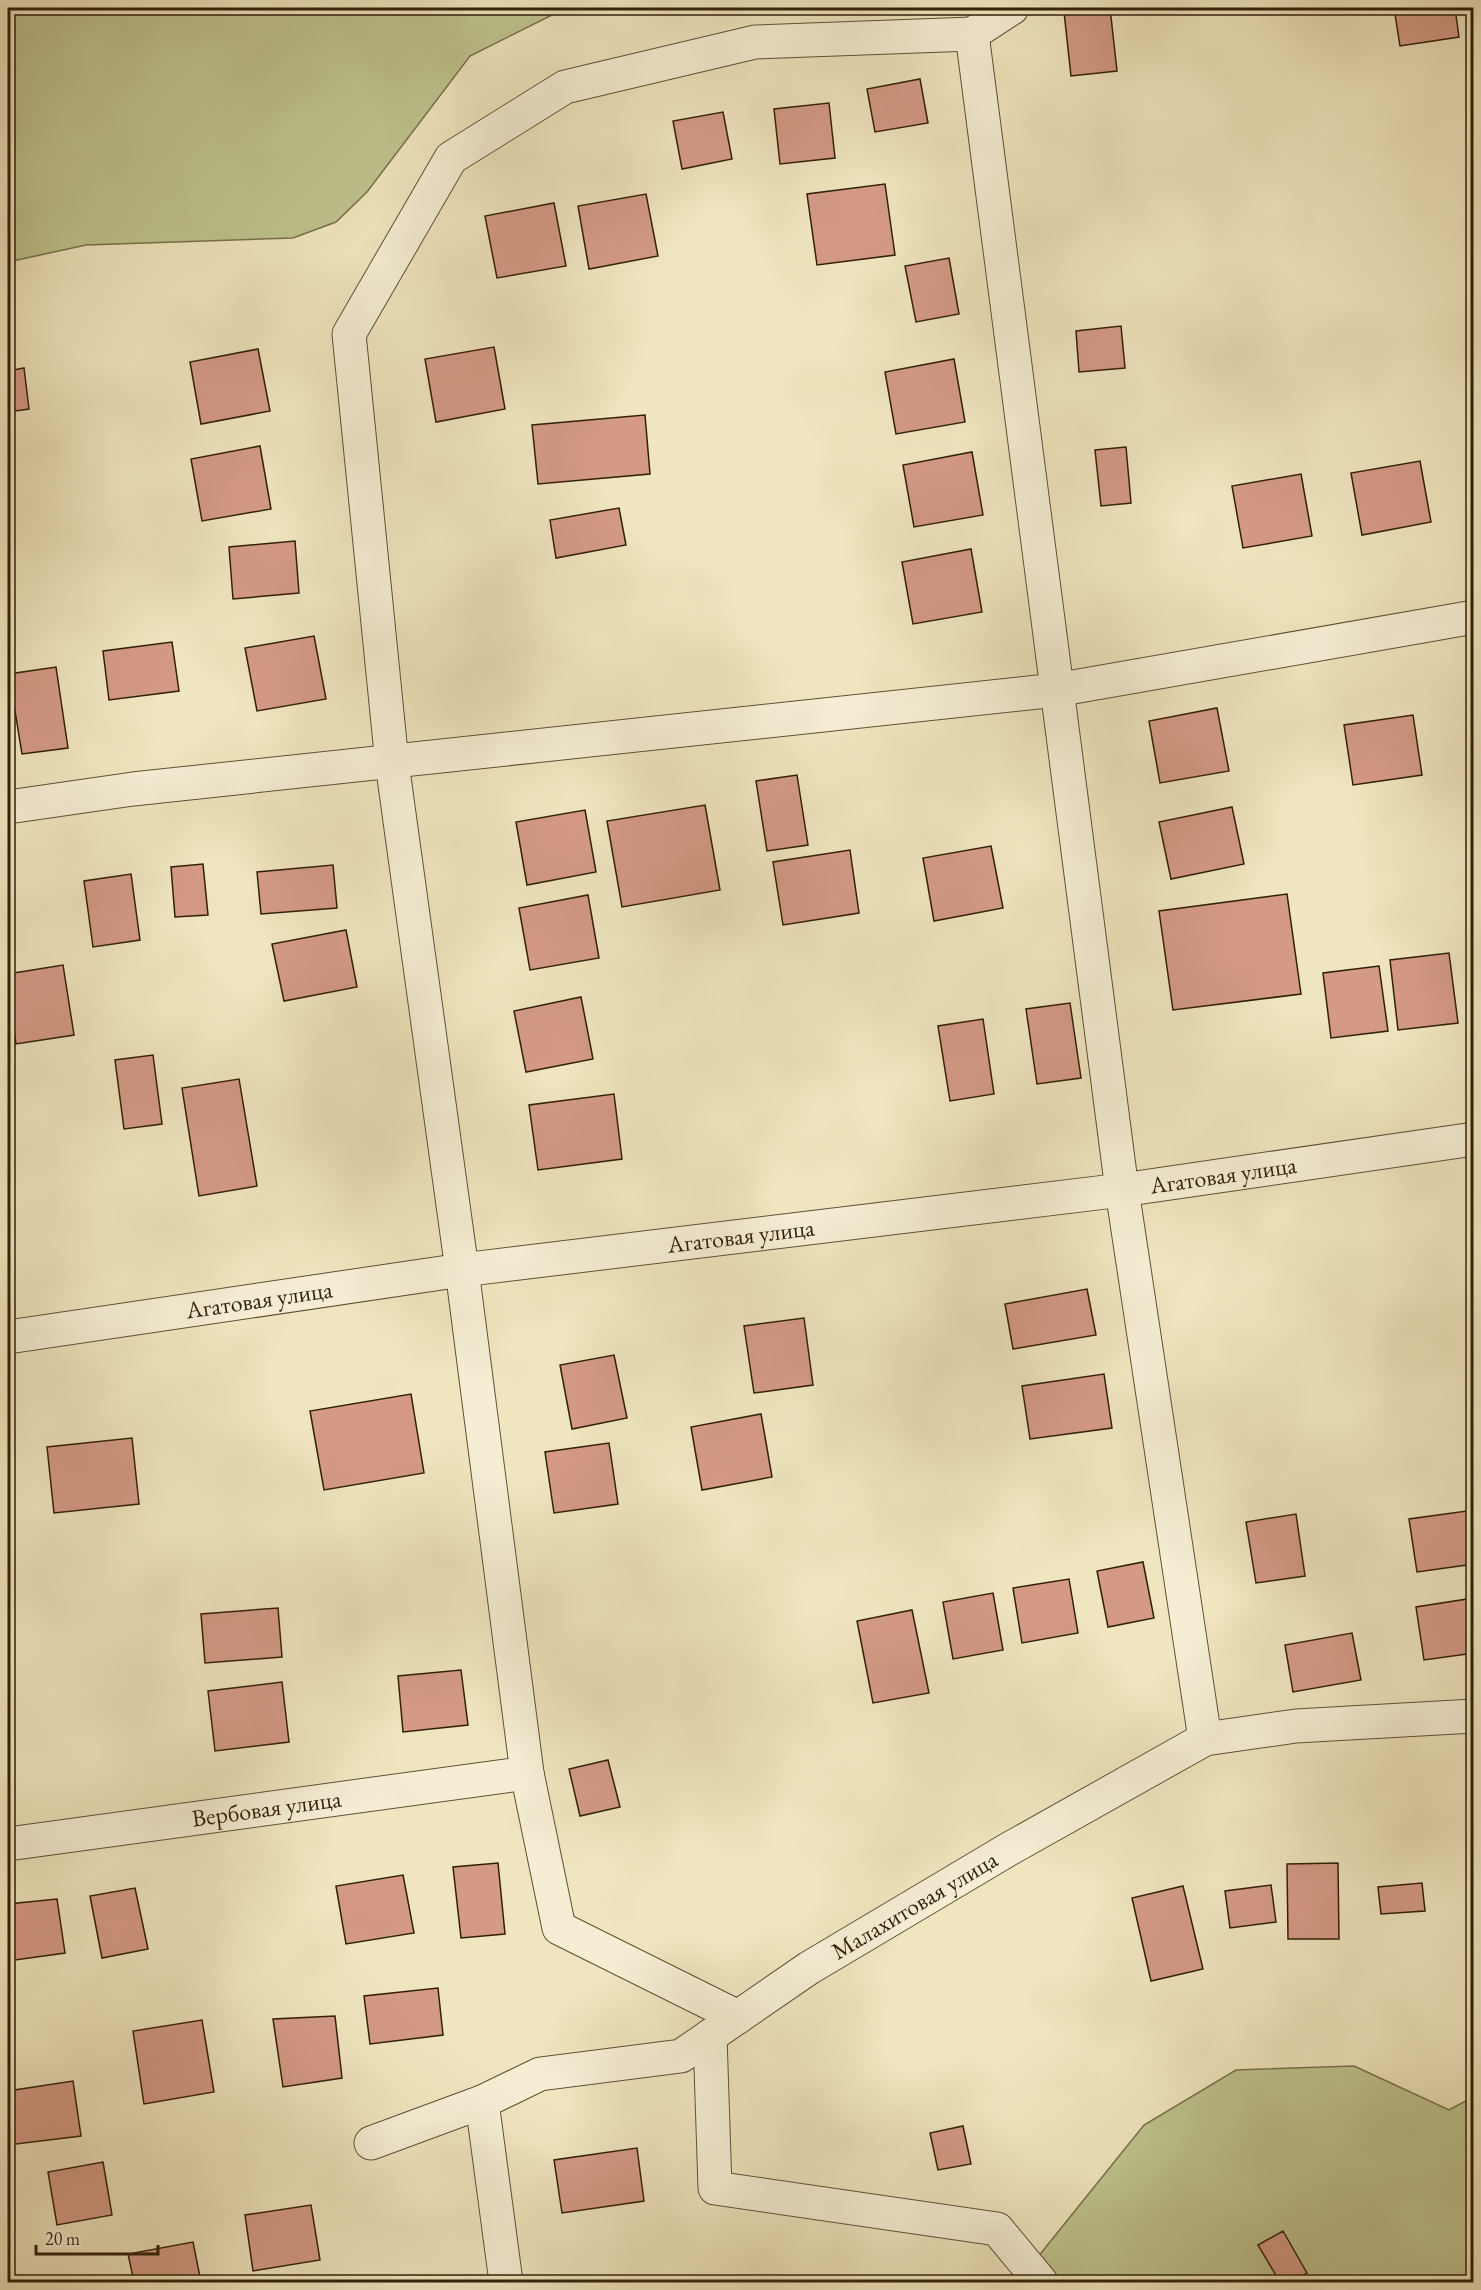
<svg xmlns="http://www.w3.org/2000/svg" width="1481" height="2290" font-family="'EB Garamond',serif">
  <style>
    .green { fill: #bec38e; stroke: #78714c; stroke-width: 1.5 }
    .building { fill: #d49a86; stroke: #311f09; stroke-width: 1.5 }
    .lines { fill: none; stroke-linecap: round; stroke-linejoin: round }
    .minor-casing { stroke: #605036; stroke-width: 35 }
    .minor { stroke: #f5eed5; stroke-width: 33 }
    .labels { text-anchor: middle; stroke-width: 4.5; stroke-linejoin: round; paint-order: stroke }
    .street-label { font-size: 24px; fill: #311f09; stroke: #f5eed5 }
  </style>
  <rect width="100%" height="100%" fill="#efe5be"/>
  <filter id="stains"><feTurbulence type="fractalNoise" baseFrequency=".00333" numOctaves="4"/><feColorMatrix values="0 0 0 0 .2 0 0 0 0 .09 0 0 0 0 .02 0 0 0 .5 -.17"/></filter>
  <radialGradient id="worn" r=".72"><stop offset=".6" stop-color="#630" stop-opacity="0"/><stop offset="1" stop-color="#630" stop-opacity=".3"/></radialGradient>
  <path class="green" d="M8,8H566L470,56L367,192L336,222L293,238L86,245L8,262Z
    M1354,2066L1449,2110L1473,2097V2282H1045L1029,2268L1144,2125L1236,2070Z"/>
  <path class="building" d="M1100,8H1110L1117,71L1071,76L1064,12Z
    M1394,8H1455L1459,37L1400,46Z
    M920,79L928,123L875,132L867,89Z
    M829,103L835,158L780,164L774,109Z
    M723,112L732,159L682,169L673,121Z
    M885,184L895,255L817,265L807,194Z
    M646,194L658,256L589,269L578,206Z
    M554,203L566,266L497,278L485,216Z
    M949,258L959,314L916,322L905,266Z
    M1121,326L1125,368L1079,372L1076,331Z
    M494,347L505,409L436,422L425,359Z
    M258,349L270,411L201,424L190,362Z
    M954,359L965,422L896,434L885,372Z
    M24,368L29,409L8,412V371Z
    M645,415L650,474L538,484L532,425Z
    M260,446L271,509L202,521L191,459Z
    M1126,447L1131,503L1101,506L1095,450Z
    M972,452L983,515L914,527L903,465Z
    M1420,461L1431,522L1362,535L1351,473Z
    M1301,474L1312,536L1243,548L1232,486Z
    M619,508L626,545L556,558L550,520Z
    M295,541L299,593L233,599L229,547Z
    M971,549L982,612L913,624L902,562Z
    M314,636L326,699L257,711L245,648Z
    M172,642L179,691L109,700L103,651Z
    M56,667L68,748L22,754L9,674Z
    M1217,708L1229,771L1160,783L1149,721Z
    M1413,715L1422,775L1353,785L1344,725Z
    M797,775L808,845L767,851L756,781Z
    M705,805L720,890L622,907L607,821Z
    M1232,807L1244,864L1171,879L1159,822Z
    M585,810L596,872L527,885L516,822Z
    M991,846L1003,908L934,921L923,858Z
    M850,850L859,913L783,925L773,862Z
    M203,864L208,915L175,917L171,867Z
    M333,865L337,908L261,914L257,872Z
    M131,874L140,940L93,947L84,881Z
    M1287,894L1301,994L1173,1010L1159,911Z
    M588,895L599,958L530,970L519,908Z
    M346,930L357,987L284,1001L272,944Z
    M1449,953L1458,1023L1398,1030L1390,960Z
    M63,965L74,1035L16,1044L8,989V974Z
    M1379,966L1388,1031L1331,1038L1323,973Z
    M581,997L593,1059L526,1072L514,1011Z
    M1070,1003L1081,1078L1037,1084L1026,1009Z
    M983,1019L994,1094L950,1101L938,1026Z
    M153,1055L162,1124L124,1129L115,1060Z
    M239,1079L257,1186L199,1196L182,1088Z
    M614,1094L622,1159L538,1170L529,1105Z
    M1087,1289L1096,1335L1013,1349L1005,1304Z
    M804,1318L813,1385L754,1393L744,1326Z
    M614,1355L627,1418L572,1429L560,1365Z
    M1104,1374L1112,1428L1030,1439L1022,1386Z
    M411,1394L424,1473L324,1490L310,1411Z
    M761,1414L772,1477L702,1490L691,1427Z
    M132,1438L139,1504L54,1513L47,1447Z
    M609,1443L618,1504L554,1513L545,1452Z
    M1474,1510V1564L1417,1572L1409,1519Z
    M1296,1514L1305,1576L1256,1583L1246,1522Z
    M1143,1562L1154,1618L1108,1627L1097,1571Z
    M1069,1579L1078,1633L1022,1643L1013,1588Z
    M993,1593L1003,1650L953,1659L943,1602Z
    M1474,1598V1653L1424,1660L1416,1607Z
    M278,1608L282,1657L205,1663L201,1614Z
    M912,1610L929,1693L873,1703L857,1621Z
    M1352,1633L1361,1680L1293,1692L1285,1645Z
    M461,1670L468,1725L403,1732L398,1676Z
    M282,1682L289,1742L215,1751L208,1691Z
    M608,1760L620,1807L580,1816L569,1769Z
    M498,1863L505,1934L461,1938L453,1867Z
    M1338,1863L1339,1939H1288L1287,1864Z
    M403,1875L414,1933L346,1944L336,1886Z
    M1422,1883L1425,1911L1381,1914L1378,1887Z
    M1271,1885L1276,1922L1230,1928L1225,1891Z
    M1183,1886L1203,1969L1151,1981L1132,1898Z
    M135,1888L148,1949L102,1958L90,1896Z
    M57,1899L65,1953L8,1961V1904Z
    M438,1988L443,2035L370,2044L364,1996Z
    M335,2016L342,2078L283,2087L273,2019Z
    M202,2020L214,2092L144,2104L133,2031Z
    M73,2081L81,2136L8,2145V2091Z
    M963,2126L971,2164L938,2170L930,2133Z
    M637,2148L644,2201L562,2213L554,2160Z
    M103,2162L112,2215L57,2225L48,2172Z
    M311,2205L320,2260L253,2271L245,2215Z
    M1283,2231L1307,2273L1291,2282H1280L1258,2245Z
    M193,2242L201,2282H134L128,2254Z"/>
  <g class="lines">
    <defs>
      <g id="minor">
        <path d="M972,34L1122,1190L1205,1739"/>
        <path d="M8,807L133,789L1056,690L1474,617"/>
        <path id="s1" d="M8,1337L462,1270L1122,1190L1474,1139"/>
        <path id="s2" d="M8,1844L527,1773"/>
        <path d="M738,2017L559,1928L527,1773L462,1270L392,763L349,334L451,158L565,87L755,42L972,34L1012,8"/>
        <path d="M710,2036L715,2188L997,2229L1041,2282"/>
        <path d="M482,2102L506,2282"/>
        <path id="s3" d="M371,2143L482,2102L540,2074L681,2056L809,1968L1009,1849L1205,1739L1296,1726L1474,1716"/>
      </g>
    </defs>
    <use href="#minor" class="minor-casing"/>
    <use href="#minor" class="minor"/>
  </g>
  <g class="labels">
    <g class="street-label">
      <text dy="8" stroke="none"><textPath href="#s1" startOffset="1226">Агатовая улица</textPath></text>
      <text dy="8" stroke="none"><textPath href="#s1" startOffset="740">Агатовая улица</textPath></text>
      <text dy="8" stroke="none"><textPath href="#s1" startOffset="254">Агатовая улица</textPath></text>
      <text dy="8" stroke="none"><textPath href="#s2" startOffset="261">Вербовая улица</textPath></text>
      <text dy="8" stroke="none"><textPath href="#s3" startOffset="603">Малахитовая улица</textPath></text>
    </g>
  </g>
  <rect width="1481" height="2290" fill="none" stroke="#efe5be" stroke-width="30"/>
  <rect x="9" y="9" width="1463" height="2272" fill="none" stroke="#311f09" stroke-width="3"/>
  <rect x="15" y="15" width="1451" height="2260" fill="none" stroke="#311f09" stroke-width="1.5"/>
  <path d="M36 2245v9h122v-9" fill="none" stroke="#311f09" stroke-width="3"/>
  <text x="45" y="2245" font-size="18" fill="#311f09" stroke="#f5eed5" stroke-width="4.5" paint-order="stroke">20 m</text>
  <rect width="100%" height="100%" filter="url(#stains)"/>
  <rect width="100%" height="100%" fill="url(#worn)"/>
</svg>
